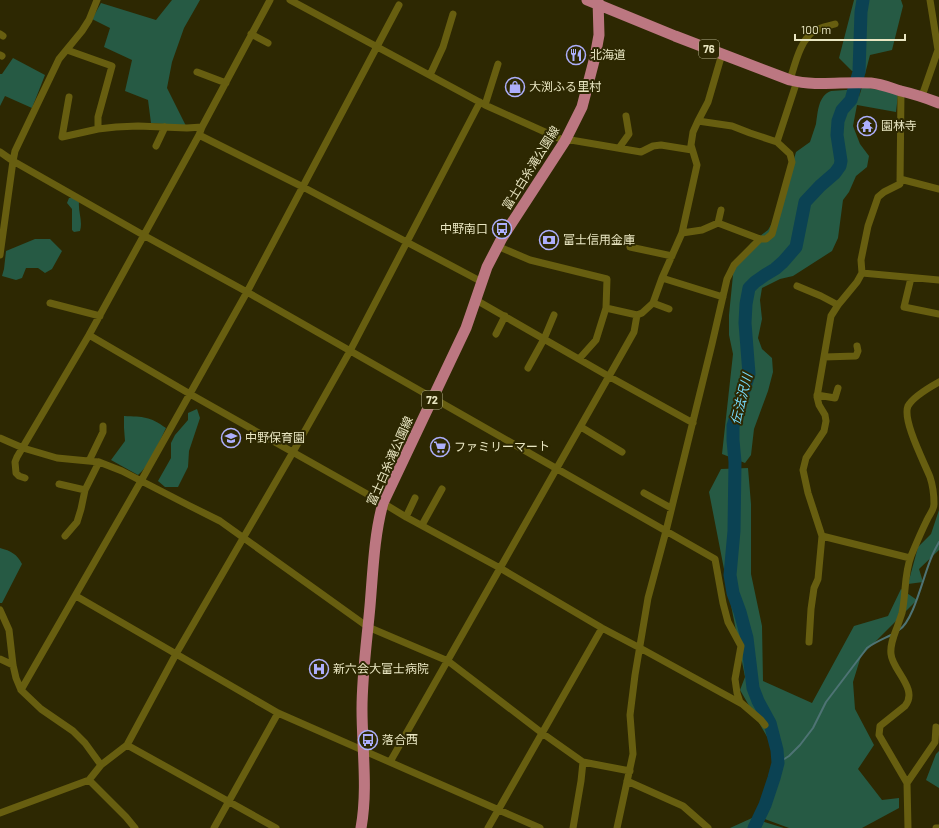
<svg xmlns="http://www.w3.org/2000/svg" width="939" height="828" font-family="Barlow,'Noto Sans JP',sans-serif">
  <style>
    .green { fill: #265a44 }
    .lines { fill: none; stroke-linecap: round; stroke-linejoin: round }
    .stream { stroke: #4e7374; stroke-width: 2 }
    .river { stroke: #0b4253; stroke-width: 13 }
    .minor { stroke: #675e10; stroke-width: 7 }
    .primary { stroke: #bc7781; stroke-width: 11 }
    .labels { text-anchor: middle; stroke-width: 4; stroke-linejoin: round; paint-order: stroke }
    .shield { fill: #2d2802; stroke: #b1ad88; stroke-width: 1 }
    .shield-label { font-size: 11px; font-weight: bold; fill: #e9e6c2 }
    .poi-label { font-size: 12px; fill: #e9e6c2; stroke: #2d2802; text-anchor: start }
    .street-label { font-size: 12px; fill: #e9e6c2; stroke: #2d2802 }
    .water-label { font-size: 13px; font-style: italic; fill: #77dafc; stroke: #2d2802 }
  </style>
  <rect width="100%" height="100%" fill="#2d2802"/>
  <path class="green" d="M172,0H200L184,28L172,62L167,88L186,126L151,123L148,100L125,91L132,60L104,47L110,28L92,19L101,3L156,20Z
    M854,0H901L903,6L892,50L870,55L865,74L852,71L839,58Z
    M13,58L45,75L32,108L5,96L0,106V74H2Z
    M862,87L892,92L898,95L896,112L857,105L853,126L860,144L869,156L867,167L856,176L849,192L843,200L838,238L832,251L793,276L780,279L762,288L760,300L762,319L758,338L762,349L772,358L773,372L768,391L754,429L751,455L745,463L722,454L733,354L729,335V315L734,265L751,243L768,230L778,213L796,152L810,142C812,136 814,130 816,124C818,112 818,96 831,91L860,89L859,97Z
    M69,198H73L79,202C78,212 83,221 80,231L74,232L72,230V209L67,203Z
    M35,239H50L62,251L52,269L45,273L38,268H26L22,278L16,280L2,276L4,269L6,251Z
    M197,409L200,418L189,451L188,467L178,487H165L158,481L171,458V443L175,435L188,420V413Z
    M124,416C144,417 149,416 166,428C159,442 150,465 138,475L111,460L125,441L124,428Z
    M748,468L751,504V574L762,626L763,681L812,703L854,626L888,616L901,589L917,600L861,656L853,682L855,709L874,745L858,769L882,800L899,798V808L862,828H789L759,817L781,761L740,690L745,677L709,492L721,469Z
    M939,510V550L919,569L923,582L908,584L918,547L931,534Z
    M0,548C11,551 17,554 22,564L2,603H0Z
    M939,751V788L926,780L936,754Z
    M752,818L784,828H730Z"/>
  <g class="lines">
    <path class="stream" d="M899,630C914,621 924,573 932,556C934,551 937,546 939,542
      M778,763L789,756L800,745L813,728L826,702L867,648C875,642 883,639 891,635"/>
    <path class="river" d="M754,828L765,805L774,778L778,763L777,750L770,723L758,701L753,688L747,638L740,612L733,593L730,575L734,531L735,462L733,440V426L749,374L745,323L746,304L749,288L755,282L765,275L775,269L783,262L796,247L805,202L820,186L835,173L840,166L841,161L837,135L838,121L842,110L851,100L859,72L861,12L863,0"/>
    <path class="minor" d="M290,0L485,105L565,141
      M0,34L3,36
      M251,34L268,43
      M67,50L112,66L98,117V129
      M0,55L2,56
      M197,72L226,83
      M430,75L443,47L453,14
      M790,80C795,64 801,37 816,30C822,27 829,26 835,24
      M901,91L900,184L884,192L878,197L868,226L861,260L862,273L857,282L843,299L838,305L831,316L817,397L819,405L825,415L826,421L824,431L806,458L803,470L808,493L822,536L910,558
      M922,96L938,50L930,0
      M69,97L62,137L98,129L116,127L138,126L187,128L202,127
      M485,105L498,64
      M199,135L303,187L482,282
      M565,139L641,152L653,146L661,145L692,150
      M777,142L797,81
      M156,146L165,127
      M619,148L629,134L626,116
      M0,152L13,161L145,236L247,292L715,559L723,603L728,622L741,646L735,679L737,693L740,702L761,720L765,725
      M900,179L939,189
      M718,223L721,210
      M682,233L702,230L718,223L760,239H766L772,234L792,162L790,154L777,142L750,133L732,126L698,121
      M497,246L530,260L607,279L606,308L596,340L579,359
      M630,247L672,256
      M0,255L13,161L15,151L59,59L82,31L89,20L97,0
      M862,273L939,280
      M662,278L723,297
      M911,278L904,307L939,314
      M797,286L821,296L838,305
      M476,300L610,377L693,423
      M50,303L100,316
      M653,303L669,309
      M606,308L637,315
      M496,334L505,316
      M89,335L190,394L383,503L406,517L500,568L602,628L640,648L742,704
      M824,357L856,356L858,351L857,346
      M528,368L544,339L554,315
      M817,395L835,398L838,388
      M581,427L622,452
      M0,438L23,448L57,458L99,462L122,471L188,505L220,521L368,627L448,661L542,733L583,762L630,771
      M89,461L103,432V426
      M25,478L19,476L16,473L15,462L17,457L89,335L199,135L202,127L270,0
      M59,484L85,490
      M644,493L671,508
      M406,517L415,498
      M422,525L442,489
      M65,536L77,522L81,509L85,490L99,462
      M76,596L278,713L540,828
      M0,610L9,630L13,665L16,678L21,690L41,709L73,731L85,743L101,765
      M809,642L811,609L814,588L818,579L822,536
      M0,659L13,665
      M21,690L141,481L247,292L399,5
      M127,745L276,828
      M390,762L625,348L634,332L637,315L642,313L653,303L662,278L682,233L697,165L691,145L693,132L698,121L708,102L722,54
      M89,780L126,817L135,828
      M627,781L683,806L708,828
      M907,783L935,742L936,727
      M0,813L89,780L101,765L127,745L176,654L293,452L350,351L480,102
      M214,828L278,713
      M488,828L602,628
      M573,828L581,781L583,762
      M617,828L633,754L630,715L635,675L648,598L666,531L712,344L727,279L734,265L760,239
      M908,828L907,783L879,735L880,726L905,706C919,689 892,670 891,654C890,646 893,638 896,630C898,625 900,619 902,613C906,595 904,574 911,556C916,544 921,532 927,520C929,515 934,510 934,504C934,495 933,486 930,477C924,462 902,420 908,406C913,397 930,387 939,382
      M936,828H939"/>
    <path class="primary" d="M587,0L675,36L790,80C817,87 844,81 871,83C881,84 891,88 901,91C914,94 926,98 939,103
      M361,828C368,789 362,749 362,709C362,675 367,640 370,606C373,571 374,536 383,503L466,328L487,267L502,238L565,141L582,107L595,57L599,35L598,0"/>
  </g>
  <defs>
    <symbol id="restaurant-ring" viewBox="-11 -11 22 22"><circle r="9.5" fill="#2d2802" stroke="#adaffb" stroke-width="1.5"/><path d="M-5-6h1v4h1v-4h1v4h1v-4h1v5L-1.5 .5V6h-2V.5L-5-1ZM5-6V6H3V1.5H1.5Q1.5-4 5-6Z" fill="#adaffb"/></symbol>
    <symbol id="shop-ring" viewBox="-11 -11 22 22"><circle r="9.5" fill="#2d2802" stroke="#adaffb" stroke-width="1.5"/><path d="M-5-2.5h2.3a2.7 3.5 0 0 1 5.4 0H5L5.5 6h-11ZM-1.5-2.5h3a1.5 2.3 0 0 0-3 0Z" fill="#adaffb"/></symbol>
    <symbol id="temple-ring" viewBox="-11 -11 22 22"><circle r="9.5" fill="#2d2802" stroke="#adaffb" stroke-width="1.5"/><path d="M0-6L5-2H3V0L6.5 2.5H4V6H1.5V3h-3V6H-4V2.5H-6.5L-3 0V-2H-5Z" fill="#adaffb"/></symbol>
    <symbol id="bus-ring" viewBox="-11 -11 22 22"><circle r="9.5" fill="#2d2802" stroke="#adaffb" stroke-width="1.5"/><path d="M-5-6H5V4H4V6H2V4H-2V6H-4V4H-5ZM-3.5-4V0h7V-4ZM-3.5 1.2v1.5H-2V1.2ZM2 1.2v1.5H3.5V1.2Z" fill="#adaffb"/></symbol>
    <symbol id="bank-ring" viewBox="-11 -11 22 22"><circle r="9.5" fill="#2d2802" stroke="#adaffb" stroke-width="1.5"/><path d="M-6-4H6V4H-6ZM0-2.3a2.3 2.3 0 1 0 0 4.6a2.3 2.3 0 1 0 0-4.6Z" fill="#adaffb"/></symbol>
    <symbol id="school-ring" viewBox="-11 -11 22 22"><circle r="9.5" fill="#2d2802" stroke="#adaffb" stroke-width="1.5"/><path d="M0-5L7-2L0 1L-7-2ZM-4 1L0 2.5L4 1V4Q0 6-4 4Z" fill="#adaffb"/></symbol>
    <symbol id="supermarket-ring" viewBox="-11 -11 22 22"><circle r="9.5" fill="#2d2802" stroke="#adaffb" stroke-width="1.5"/><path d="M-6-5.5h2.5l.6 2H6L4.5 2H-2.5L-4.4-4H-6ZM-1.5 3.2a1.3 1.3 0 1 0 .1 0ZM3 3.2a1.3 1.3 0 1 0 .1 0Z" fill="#adaffb"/></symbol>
    <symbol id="hospital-ring" viewBox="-11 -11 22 22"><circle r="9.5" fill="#2d2802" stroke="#adaffb" stroke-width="1.5"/><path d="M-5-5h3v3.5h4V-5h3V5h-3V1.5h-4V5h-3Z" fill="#adaffb"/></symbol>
  </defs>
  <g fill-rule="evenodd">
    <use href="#restaurant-ring" x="565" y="44" width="22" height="22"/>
    <use href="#shop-ring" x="504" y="76" width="22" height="22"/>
    <use href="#temple-ring" x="856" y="115" width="22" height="22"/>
    <use href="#bus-ring" x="491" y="218" width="22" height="22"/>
    <use href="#bank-ring" x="538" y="229" width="22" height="22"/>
    <use href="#school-ring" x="220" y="427" width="22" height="22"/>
    <use href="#supermarket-ring" x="429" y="436" width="22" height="22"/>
    <use href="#hospital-ring" x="308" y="658" width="22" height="22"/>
    <use href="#bus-ring" x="357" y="729" width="22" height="22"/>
  </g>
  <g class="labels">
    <g class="shield">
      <rect x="699" y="40" width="20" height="18" rx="3"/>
      <rect x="422" y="391" width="20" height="18" rx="3"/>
    </g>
    <g class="shield-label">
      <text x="709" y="53">76</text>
      <text x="432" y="404">72</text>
    </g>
    <g class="poi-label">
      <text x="590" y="59">北海道</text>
      <text x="529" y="91">大渕ふる里村</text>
      <text x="881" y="130">園林寺</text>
      <text x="488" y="233" text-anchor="end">中野南口</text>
      <text x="563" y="244">富士信用金庫</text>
      <text x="245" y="442">中野保育園</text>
      <text x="454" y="451">ファミリーマート</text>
      <text x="333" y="673">新六会大富士病院</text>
      <text x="382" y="744">落合西</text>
    </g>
    <g class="street-label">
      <text transform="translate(531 168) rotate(-58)" y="4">富士白糸滝公園線</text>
      <text transform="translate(390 461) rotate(-66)" y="4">富士白糸滝公園線</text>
    </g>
    <g class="water-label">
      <text transform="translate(741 399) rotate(-76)" y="5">伝法沢川</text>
    </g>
  </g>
  <path d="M795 34v6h110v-6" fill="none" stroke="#e9e6c2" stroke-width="2"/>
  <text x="801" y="34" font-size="12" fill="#e9e6c2" stroke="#2d2802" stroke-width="3" paint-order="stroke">100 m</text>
</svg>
